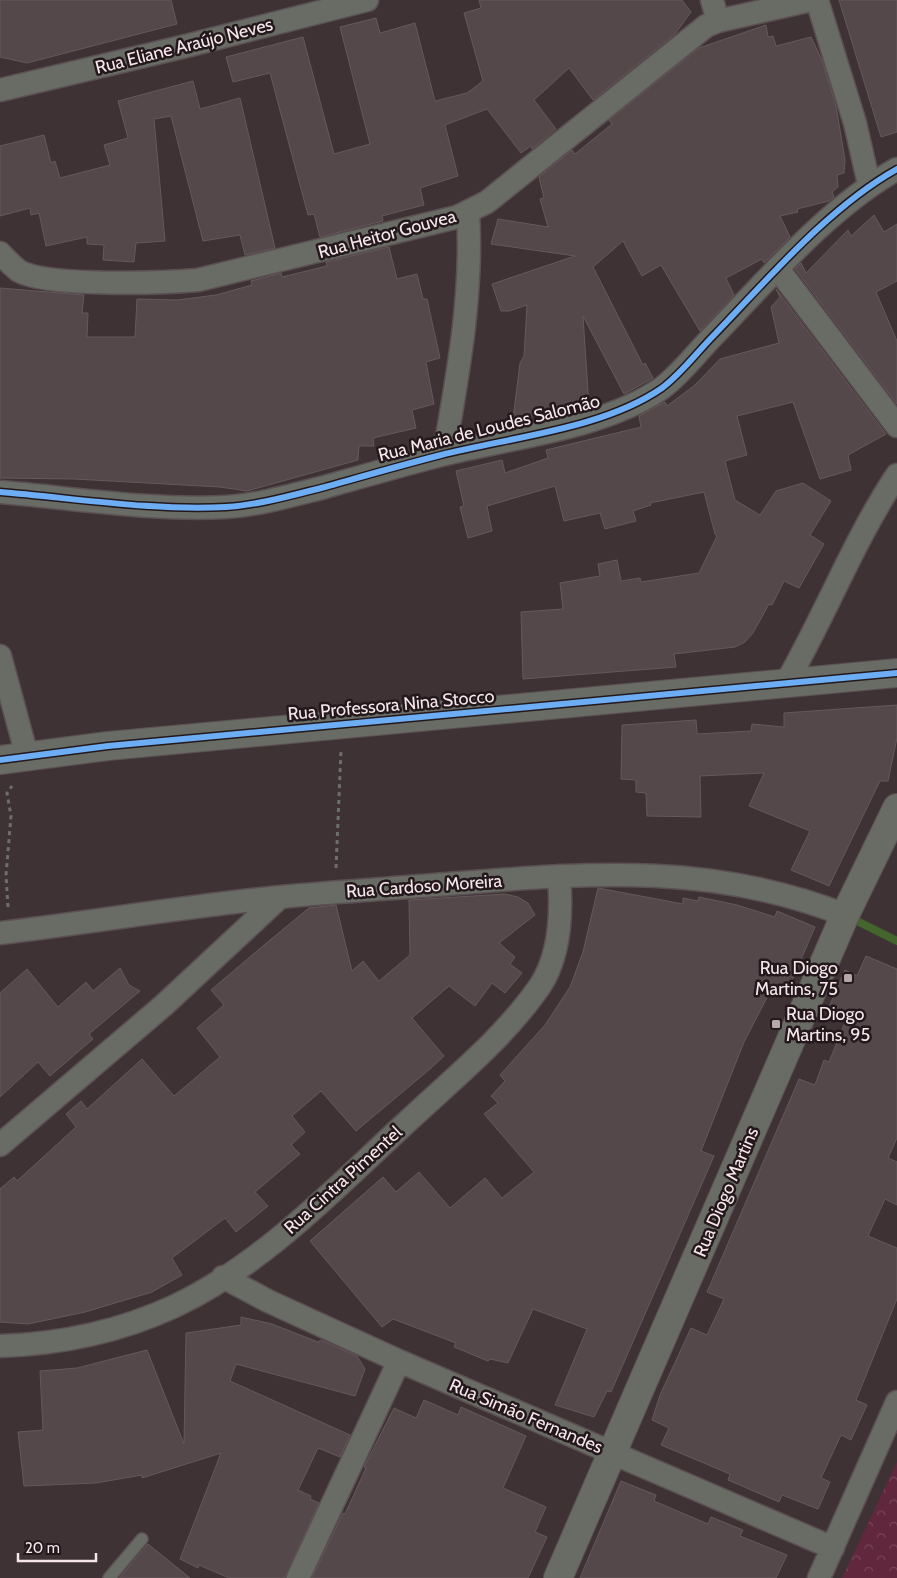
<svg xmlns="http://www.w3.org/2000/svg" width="897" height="1578" font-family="Cabin,sans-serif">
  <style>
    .forest { fill: url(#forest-crowns) }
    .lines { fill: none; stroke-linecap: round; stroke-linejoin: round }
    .stream { stroke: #44662e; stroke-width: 8 }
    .building { fill: #54484b; stroke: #65595c }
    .service-casing { stroke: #5b5053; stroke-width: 14 }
    .minor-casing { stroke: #5b5053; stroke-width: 25 }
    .tertiary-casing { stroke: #5b5053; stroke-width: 30 }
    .path { stroke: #6e6e6a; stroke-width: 3; stroke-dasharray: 4 4; stroke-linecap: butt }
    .service { stroke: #686c64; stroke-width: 11 }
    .minor { stroke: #686c64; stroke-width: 22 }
    .tertiary { stroke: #686c64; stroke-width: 28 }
    .cycleway-casing { stroke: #23181b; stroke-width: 9 }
    .cycleway { stroke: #6dadf4; stroke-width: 6 }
    .poi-dot { fill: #b6a7ab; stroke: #23181b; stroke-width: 2 }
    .labels { text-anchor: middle; stroke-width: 5; stroke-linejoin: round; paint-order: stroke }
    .street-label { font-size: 18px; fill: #f7e6eb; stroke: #23181b }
    .poi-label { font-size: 18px; fill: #f7e6eb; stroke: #23181b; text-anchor: end }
  </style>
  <defs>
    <pattern id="forest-crowns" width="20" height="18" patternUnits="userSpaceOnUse" patternTransform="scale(1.25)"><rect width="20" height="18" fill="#61273d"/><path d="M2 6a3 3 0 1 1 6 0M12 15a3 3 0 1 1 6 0" fill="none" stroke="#784659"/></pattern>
  </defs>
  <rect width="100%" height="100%" fill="#3e3235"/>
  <path class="forest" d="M897,1462V1578H842Z"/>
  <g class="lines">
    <path class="stream" d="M849,917L897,941"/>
  </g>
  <path class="building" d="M0,0H171L177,24L27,63L0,57Z
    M479,0H682L691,12L675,34L593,100L569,68L534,100L556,129L532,149L531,146L521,153L487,109L445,125L458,176L420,188L424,205L382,216L383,221L320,237L314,214L308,215L270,73L233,82L226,57L303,37L334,154L370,144L340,27L376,18L380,33L415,23L435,101L467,93L483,81L464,13L481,8Z
    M839,0H897V132L881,137Z
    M766,25L768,37L773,36L776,46L811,37L822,60L836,106L845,160L844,173L837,175L838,187L832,192L834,197L829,201L797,209L798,212L780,216L790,237L764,263L762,259L726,278L734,295L700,331L661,265L642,276L623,241L593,267L643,365L645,363L653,378L624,394L583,316L589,407L513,419L520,363L524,356L527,305L509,311H501L492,284L575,256L491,244L498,219L548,227L540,199L544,198L539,177L572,150L575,154L612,124L609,120L699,48Z
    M193,81L200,109L240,98L275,248L245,255L240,235L203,241L171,116L154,119L165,241L136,243L134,262L103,260L104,245L87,244V237L46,246L39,213L31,215L30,208L0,216V146L44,135L51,163L55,161L60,178L110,165L104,145L128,138L118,101Z
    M874,215L884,232L897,224V281L876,292L897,341V404L795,269L801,263L806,273L848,230L851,236Z
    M389,247L397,279L417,274L423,299H427L440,358L426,362L434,404L412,410L416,428L373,438L374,446H359L358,460L247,491L220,487L74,479L0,478V288L84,295L82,313H88L87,337H135L137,299L177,300L216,295L252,285L251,281L281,273L282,277L327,266L326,262Z
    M776,289L886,434L848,455L851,470L820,479L793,402L737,416L747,455L725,461L735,500L760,515L776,491L803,483L831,501L810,535L824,544L799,588L784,581L772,605L769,604L753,633L745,642L735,647L674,654L676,667L523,679L521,612L563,609L560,583L600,576L598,564L617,560L621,581L640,578L641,582L699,573L717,536L715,534L704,492L650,503L651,505L633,511L636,521L605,529L600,513L564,521L555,486L487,506L492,531L468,538L460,507L464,506L456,471L502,460L505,473L548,458L546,450L641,427L639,416L665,402L667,406L695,385L720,359L779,343L771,307L780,297Z
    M897,705V738L888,781H880L829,886L791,870L810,831L749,806L764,773L700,776L701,817L647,816L646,793L636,792V780L621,779L622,725L696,720L697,734L751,731L752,724L784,727V713Z
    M598,888L683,904V898L698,901L699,897L737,905L775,917L777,911L815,927L787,992L773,986L744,1042L701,1151L714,1156L611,1392L607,1391L594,1417L555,1405L587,1329L533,1309L508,1363L490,1359L488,1361L454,1347L456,1343L393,1319L382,1327L310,1241L383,1177L396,1192L419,1172L450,1208L485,1178L502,1198L534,1172L484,1114L498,1103L491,1096L505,1081L500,1075L545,1025L570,987L583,952Z
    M505,894L518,897L528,903L535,915L499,943L515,957L510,964L522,973L505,993L492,983L475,1006L449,986L412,1018L444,1056L430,1069L356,1131L321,1091L292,1116L305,1132L291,1145L300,1154L255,1192L268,1206L236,1232L225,1218L172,1258L182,1275L152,1292L85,1312L28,1324L0,1322V1189L14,1177L17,1181L76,1127L66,1114L81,1101L87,1109L142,1059L174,1096L220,1057L197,1028L224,1005L211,990L264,945L309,908L336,905L352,971L363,961L379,981L410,955L409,900Z
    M866,956L897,969V1138L888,1158L897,1162V1205L885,1199L868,1236L897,1248V1299L856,1400L867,1405L851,1440L841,1435L821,1478L830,1482L818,1509L782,1495L779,1502L728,1480L730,1474L661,1445L669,1428L652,1420L660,1395L691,1328L707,1335L724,1299L707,1292L799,1079L815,1085L824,1060L829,1062L848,1015L829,1007L845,970L857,976Z
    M120,968L129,985L140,991L89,1034L93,1039L50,1076L38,1062L0,1097V993L27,969L58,1007L86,982L93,991Z
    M241,1317L272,1324L318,1342L321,1340L357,1356L365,1369L355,1396L236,1364L230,1381L350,1435L340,1457L318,1448L298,1490L311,1496L310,1499L319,1503L285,1578H229L199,1565L198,1568L180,1559L221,1453L142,1478V1475L96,1483L24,1486L18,1432L43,1430L40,1371L77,1368L147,1350L184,1444L186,1333L241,1325Z
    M424,1400L458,1415L461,1407L526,1436L503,1488L546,1507L535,1532L547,1537L528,1578H312L343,1513L345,1514L366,1468L364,1467L394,1408L416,1418Z
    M621,1481L656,1495L654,1501L708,1524L711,1517L743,1530L740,1536L787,1555L776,1578H580Z
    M148,1544L190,1578H119Z"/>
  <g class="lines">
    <defs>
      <path id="service" d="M109,1578L142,1539"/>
      <path id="minor" d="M712,0L718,21
        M817,0L855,123L869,184
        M0,90L186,46L367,0
        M0,253C6,259 12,266 19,271C47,287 162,283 198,280L457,217L487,202L706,26L718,21L811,0
        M778,269L897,426
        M444,454C458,374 473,293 468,212
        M0,492C73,498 153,511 226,507C259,505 293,495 325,487C364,476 402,465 441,455C511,437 603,429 662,388C681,374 698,351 715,334C769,278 829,207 897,169
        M0,656L27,756
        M785,685C825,616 853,541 897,475
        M0,933C93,922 187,906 281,897C332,892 383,889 435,885C579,874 706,860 845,915
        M0,1145L164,1005L280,897
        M223,1277L268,1301L399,1361L833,1548
        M0,1346C62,1344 119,1332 175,1306C265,1263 336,1187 408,1121C454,1078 504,1038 540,986C561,954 562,912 559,876
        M298,1578L399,1361
        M819,1578L897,1402"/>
      <path id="tertiary" d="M0,760L108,746L897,673
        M558,1578L845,915L897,808"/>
    </defs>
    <use href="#service" class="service-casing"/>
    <use href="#minor" class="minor-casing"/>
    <use href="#tertiary" class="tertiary-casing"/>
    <path class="path" d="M336,868L341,750
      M8,907L6,875L11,816L7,793L12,786"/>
    <use href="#service" class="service"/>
    <use href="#minor" class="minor"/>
    <use href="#tertiary" class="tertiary"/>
    <defs>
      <path id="cycleway" d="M0,492C73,498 153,511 226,507C259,505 293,495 325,487C364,476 402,465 441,455C511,437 603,429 662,388C681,374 698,351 715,334C769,278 829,207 897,169
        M0,760L108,746L897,673"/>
    </defs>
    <use href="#cycleway" class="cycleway-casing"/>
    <use href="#cycleway" class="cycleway"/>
  </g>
  <g class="poi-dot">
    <rect x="843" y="973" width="10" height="10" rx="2.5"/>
    <rect x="771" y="1019" width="10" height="10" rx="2.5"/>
  </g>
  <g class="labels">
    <g class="street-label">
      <text transform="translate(184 46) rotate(-14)" y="6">Rua Eliane Araújo Neves</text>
      <text transform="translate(387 234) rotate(-15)" y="6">Rua Heitor Gouvea</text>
      <text transform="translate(489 428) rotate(-14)" y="6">Rua Maria de Loudes Salomão</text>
      <text transform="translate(391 705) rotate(-5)" y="6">Rua Professora Nina Stocco</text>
      <text transform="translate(424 886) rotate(-4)" y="6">Rua Cardoso Moreira</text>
      <text transform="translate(343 1180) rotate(-42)" y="6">Rua Cintra Pimentel</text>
      <text transform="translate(726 1192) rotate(-67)" y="6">Rua Diogo Martins</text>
      <text transform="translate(526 1416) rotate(23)" y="6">Rua Simão Fernandes</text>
    </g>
    <g class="poi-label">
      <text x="838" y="974">Rua Diogo<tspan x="838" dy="21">Martins, 75</tspan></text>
      <text x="786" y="1020" text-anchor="start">Rua Diogo<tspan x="786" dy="21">Martins, 95</tspan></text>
    </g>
  </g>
  <path d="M18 1553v8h78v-8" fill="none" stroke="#f7e6eb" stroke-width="2.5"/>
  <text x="25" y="1553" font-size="15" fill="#f7e6eb" stroke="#23181b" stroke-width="4" paint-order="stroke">20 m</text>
</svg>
